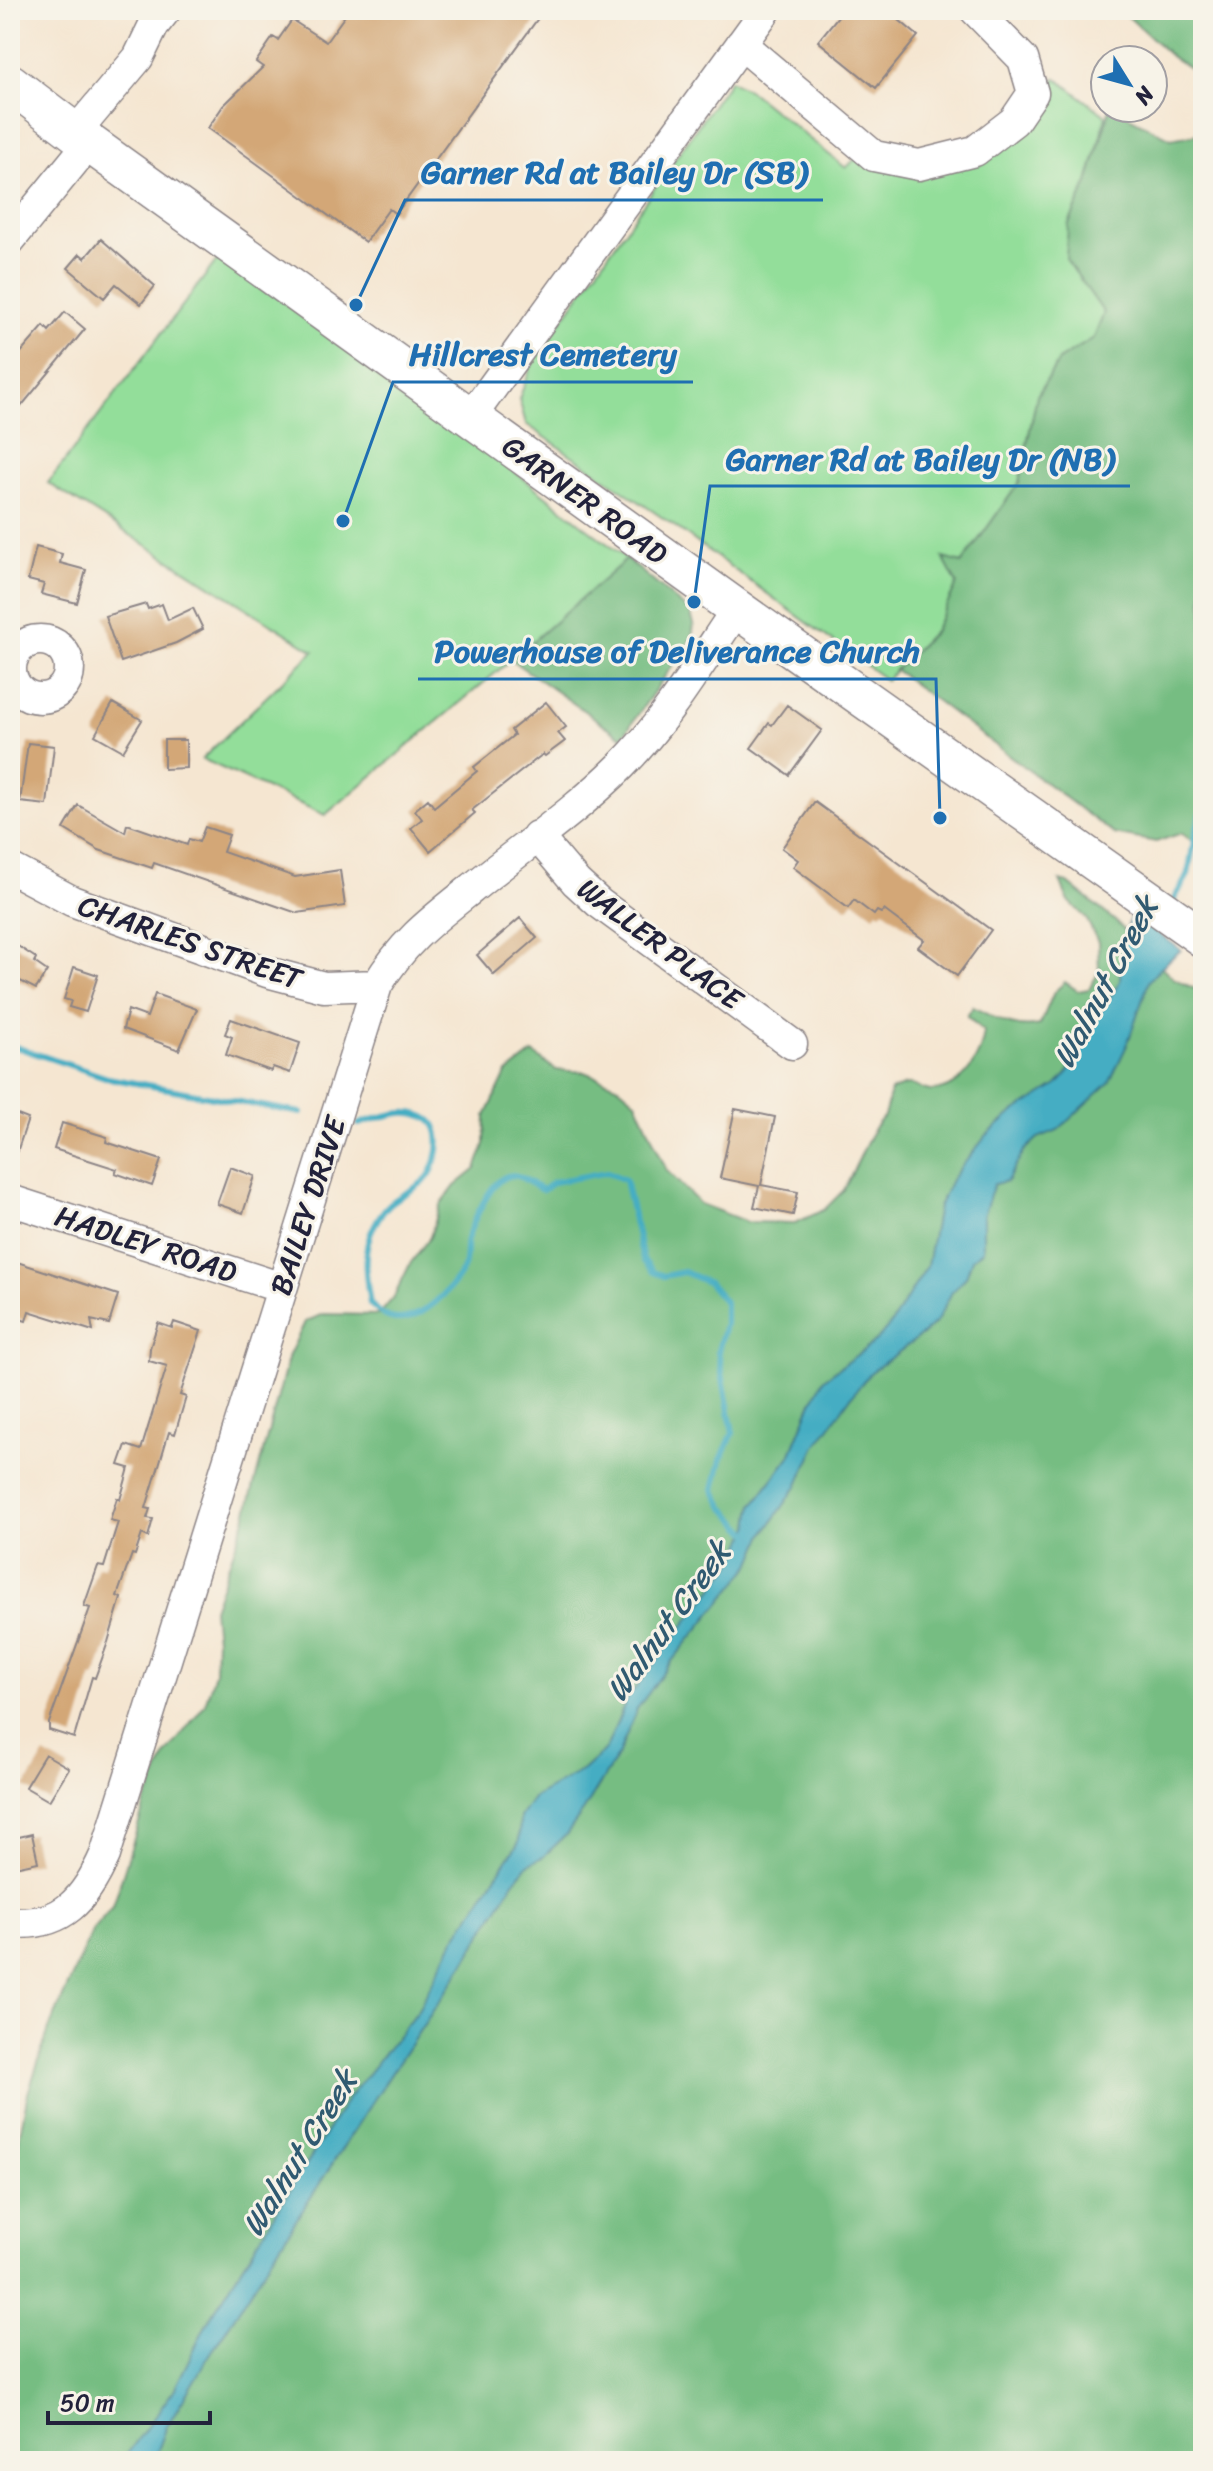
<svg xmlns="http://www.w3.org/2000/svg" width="1213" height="2471" font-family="Sriracha,sans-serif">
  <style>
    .green { fill: #93de9a; stroke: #5a806a; stroke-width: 2 }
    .forest { fill: #76bd82; stroke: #4c705e; stroke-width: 2 }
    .water { fill: #44adc3; stroke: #33687f; stroke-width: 2 }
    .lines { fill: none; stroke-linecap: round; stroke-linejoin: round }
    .stream { stroke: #44adc3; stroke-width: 6 }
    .building { fill: #d3a777 }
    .minor-casing { stroke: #8c8486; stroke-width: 33 }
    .major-casing { stroke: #8c8486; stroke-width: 41 }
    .minor { stroke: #fff; stroke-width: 30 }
    .major { stroke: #fff; stroke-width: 38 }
    .labels { text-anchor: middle; stroke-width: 6; stroke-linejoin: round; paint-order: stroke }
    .street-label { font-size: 30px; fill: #22223b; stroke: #f7f3e8 }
    .water-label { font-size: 32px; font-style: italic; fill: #305a71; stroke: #f7f3e8 }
    .leader { fill: none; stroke: #1f6fb2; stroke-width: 3 }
    .callout-dot { fill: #1f6fb2; stroke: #f7f3e8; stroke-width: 3 }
    .callout-label { font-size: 32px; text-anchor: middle; font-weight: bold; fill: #1f6fb2; stroke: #f7f3e8; stroke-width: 6; stroke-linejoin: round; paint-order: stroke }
  </style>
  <rect width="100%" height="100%" fill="#f7f3e8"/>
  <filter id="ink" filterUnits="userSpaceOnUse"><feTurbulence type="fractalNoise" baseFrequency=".0125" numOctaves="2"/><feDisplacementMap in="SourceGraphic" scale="16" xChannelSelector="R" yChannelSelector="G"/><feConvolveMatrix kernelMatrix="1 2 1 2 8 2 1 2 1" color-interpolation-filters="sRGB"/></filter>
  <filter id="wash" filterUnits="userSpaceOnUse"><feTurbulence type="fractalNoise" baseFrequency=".006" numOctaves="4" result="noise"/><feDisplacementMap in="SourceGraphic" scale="32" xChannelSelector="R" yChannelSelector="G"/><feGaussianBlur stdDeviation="1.8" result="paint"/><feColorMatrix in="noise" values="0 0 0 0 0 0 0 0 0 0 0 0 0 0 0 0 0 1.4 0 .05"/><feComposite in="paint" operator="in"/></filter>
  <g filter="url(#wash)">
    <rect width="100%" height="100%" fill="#f5e6d1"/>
    <path class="green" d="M1056,78L1106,116L1088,183L1068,226L1089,288L1104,313L1094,338L1060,359L1037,396L1019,483L962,563L944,559L958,584L934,631L886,680L673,525L526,424L519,399L533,362L730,80L751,92L846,168L858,156L999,148Z
      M221,255L425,402L627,559L511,660L325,815L202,759L314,651L48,483Z"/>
    <path class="forest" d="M1121,10H1203V77L1172,57Z
      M1110,108H1120L1131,118L1171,139L1203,133V850L1182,833L1156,842L1114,834L895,670L934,632L957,584L943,558L962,563L1019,483L1037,396L1060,359L1094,338L1104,313L1066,259L1068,226L1088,183Z
      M627,559L690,612L694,624L692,638L622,737L511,660Z
      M1060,881L1068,883L1114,920L1173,978L1203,993V2461H10V2183L28,2093L49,2029L93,1929L113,1906L145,1803L166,1755L205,1704L215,1672L216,1640L213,1609L245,1519L289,1355L305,1322L323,1314L379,1315L394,1297L410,1264L430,1237L440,1206L455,1186L476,1169L485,1144L486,1116L506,1074L533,1053L556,1070L584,1072L617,1085L636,1101L667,1171L700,1204L747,1222L795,1223L824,1210L844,1190L874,1128L884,1116L891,1091C896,1089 903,1085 909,1085C917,1085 925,1092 934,1091C963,1088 981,1059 984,1032L967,1016L973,1007C995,1018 1015,1031 1040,1025L1054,992L1065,982L1078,991L1089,989L1099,972L1098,942L1086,918L1068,900Z"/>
    <path class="water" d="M1131,913L1181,950L1160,968L1149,981L1127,1045L1109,1083L1058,1130L1038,1138L1024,1151L1007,1181L994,1184L983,1216V1250L972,1259L966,1277L952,1292L937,1321L922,1335L870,1373L851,1397L816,1446L797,1486L764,1534L751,1565L671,1662L637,1709L619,1753L584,1810L565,1836L544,1856L528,1865L513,1883L464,1964L363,2116L209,2356L167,2426L154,2461H122L174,2390L207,2323L344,2104L417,2012L455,1938L519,1842L520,1817L533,1798L583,1770L606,1749L627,1699L738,1556L750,1526L753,1505L790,1456L812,1402L824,1379L876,1341L891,1324L927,1266L938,1207L951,1180L987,1135L1011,1114L1057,1085L1068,1073L1074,1054L1120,981L1121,955Z"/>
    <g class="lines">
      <path class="stream" d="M1173,901L1188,875L1195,835L1203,807
        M10,1045L108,1078L301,1113
        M359,1124C381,1117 409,1105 430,1120C446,1132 437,1171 424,1181C402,1199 389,1196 374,1226C361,1251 366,1278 370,1304C378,1311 385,1318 396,1319C422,1321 451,1290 463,1269C467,1261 465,1249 467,1239C472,1224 490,1183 505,1177C520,1170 530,1186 543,1190L553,1182L607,1172L625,1180L643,1260L653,1272L664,1276L684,1272L709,1283L725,1302V1324L718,1351L733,1433L721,1460L714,1489L723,1506L751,1536"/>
    </g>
    <g id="blocks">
      <path class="building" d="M349,10H544L396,214L389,209L365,242L208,128L223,106L263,67L256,62L273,37L278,40L292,20L326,42Z
        M843,10H887L918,36L876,88L818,41Z
        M101,239L155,286L141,304L116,284L104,298L68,268L80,254L85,258Z
        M65,312L85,329L10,420V365L44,326L49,331Z
        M36,547L62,554L60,563L86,570L77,603L41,594L44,584L28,580Z
        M146,604L148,609L162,604L168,620L193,608L203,629L176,643L121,662L105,616Z
        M546,702L566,727L558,733L565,741L545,756L543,754L472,810L475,813L430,851L411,828L422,819L415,810L428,799L434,807L477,771L474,767L514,735L511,730Z
        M113,703L142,720L123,751L95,735Z
        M787,705L822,730L789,775L751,748L769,723L772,725Z
        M164,740H186V768L164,769Z
        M28,743L54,746L47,805L20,802Z
        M815,802L991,930L957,976L918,947L924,940L884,910L881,913L877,911L874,915L854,900L848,908L793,867L798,860L782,848Z
        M78,805L125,832L127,824L187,845L189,839L199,842L205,827L229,835L223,852L295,877L340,870L345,906L297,913L154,863L152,868L99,850L64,829Z
        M520,918L537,938L494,975L477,955Z
        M10,941L36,958L34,962L47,971L36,989L10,976Z
        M74,967L98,975L86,1012L69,1007L71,1001L64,999Z
        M155,994L197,1009L179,1050L123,1029L128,1010L147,1017Z
        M231,1019L300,1043L290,1073L273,1067L271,1071L226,1055L232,1037L225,1034Z
        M735,1109L775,1117L761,1185L798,1192L793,1215L754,1207L759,1186L720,1178Z
        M10,1112L28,1119L13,1164L10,1163Z
        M62,1123L107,1137L106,1142L161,1160L152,1186L115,1173L117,1169L54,1149Z
        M230,1167L255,1176L243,1213L217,1204Z
        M14,1261L118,1295L109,1324L91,1320L93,1331L29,1311L26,1321L10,1316V1274Z
        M174,1322L201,1331L180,1395L186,1397L175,1434L169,1432L146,1508L150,1509L147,1518L153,1519L148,1537L142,1534L135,1555L132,1554L117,1596L121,1598L108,1642L95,1678L92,1677L74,1738L49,1730V1723L90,1608L84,1606L98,1566L104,1567L118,1522L110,1520L117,1498L120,1500L129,1468L119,1465L126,1445L141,1450L167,1366L149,1361L150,1348L158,1323L172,1328Z
        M45,1754L69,1768L49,1801L25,1787Z
        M32,1834L38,1862L10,1868V1839Z"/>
    </g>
  </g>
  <g filter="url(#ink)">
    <use href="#blocks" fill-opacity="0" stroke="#8c8486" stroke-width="2"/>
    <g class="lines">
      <defs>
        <path id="minor" d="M741,44L874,156L919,165L975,151L1014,121L1033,93L1023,59L975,10
          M75,133L138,58L154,25L166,10
          M10,240L89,143
          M470,418L766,10
          M11 669a29 29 0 1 1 58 0a29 29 0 1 1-58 0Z
          M537,836L576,882L599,903L792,1044
          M10,868L72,901L267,972L324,987L377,985
          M10,1200L282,1288
          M10,1922C63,1928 86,1898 105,1855L377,985C403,942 431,921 470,890C520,849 575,812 621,766C666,721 701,662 737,609"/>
        <path id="major" d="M10,83L89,143L737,609L1203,938"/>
      </defs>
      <use href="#minor" class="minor-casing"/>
      <use href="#major" class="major-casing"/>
      <use href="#minor" class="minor"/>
      <use href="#major" class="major"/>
    </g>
  </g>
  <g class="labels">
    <g class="street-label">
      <text transform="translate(585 500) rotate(36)" y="10">GARNER ROAD</text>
      <text transform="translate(190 942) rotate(19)" y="10">CHARLES STREET</text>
      <text transform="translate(660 944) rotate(37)" y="10">WALLER PLACE</text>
      <text transform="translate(308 1206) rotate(-72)" y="10">BAILEY DRIVE</text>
      <text transform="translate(146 1244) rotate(18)" y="10">HADLEY ROAD</text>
    </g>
    <g class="water-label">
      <text transform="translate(1105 982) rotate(-62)" y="11">Walnut Creek</text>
      <text transform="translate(668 1621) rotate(-54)" y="11">Walnut Creek</text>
      <text transform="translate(299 2153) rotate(-58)" y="11">Walnut Creek</text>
    </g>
  </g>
  <path class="leader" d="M356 305L405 200H823M343 521L393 382H693M694 602L710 486H1130M940 818L936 679H418"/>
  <g class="callout-dot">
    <circle cx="356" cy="305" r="8"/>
    <circle cx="343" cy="521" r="8"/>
    <circle cx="694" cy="602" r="8"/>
    <circle cx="940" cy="818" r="8"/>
  </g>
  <g class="callout-label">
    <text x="614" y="183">Garner Rd at Bailey Dr (SB)</text>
    <text x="543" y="365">Hillcrest Cemetery</text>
    <text x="920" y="470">Garner Rd at Bailey Dr (NB)</text>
    <text x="677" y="662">Powerhouse of Deliverance Church</text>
  </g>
  <rect width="1213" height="2471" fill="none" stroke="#f7f3e8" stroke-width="40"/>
  <g transform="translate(1129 84) rotate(127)"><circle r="38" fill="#f7f3e8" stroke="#a29fa3" stroke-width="2"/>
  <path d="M0-6L14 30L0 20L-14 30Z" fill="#1f6fb2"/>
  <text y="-12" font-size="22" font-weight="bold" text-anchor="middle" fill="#22223b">N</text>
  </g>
  <path d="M48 2411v12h162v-12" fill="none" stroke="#22223b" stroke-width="4"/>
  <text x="60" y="2411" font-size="24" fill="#22223b" stroke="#f7f3e8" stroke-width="6" paint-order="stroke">50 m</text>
</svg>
